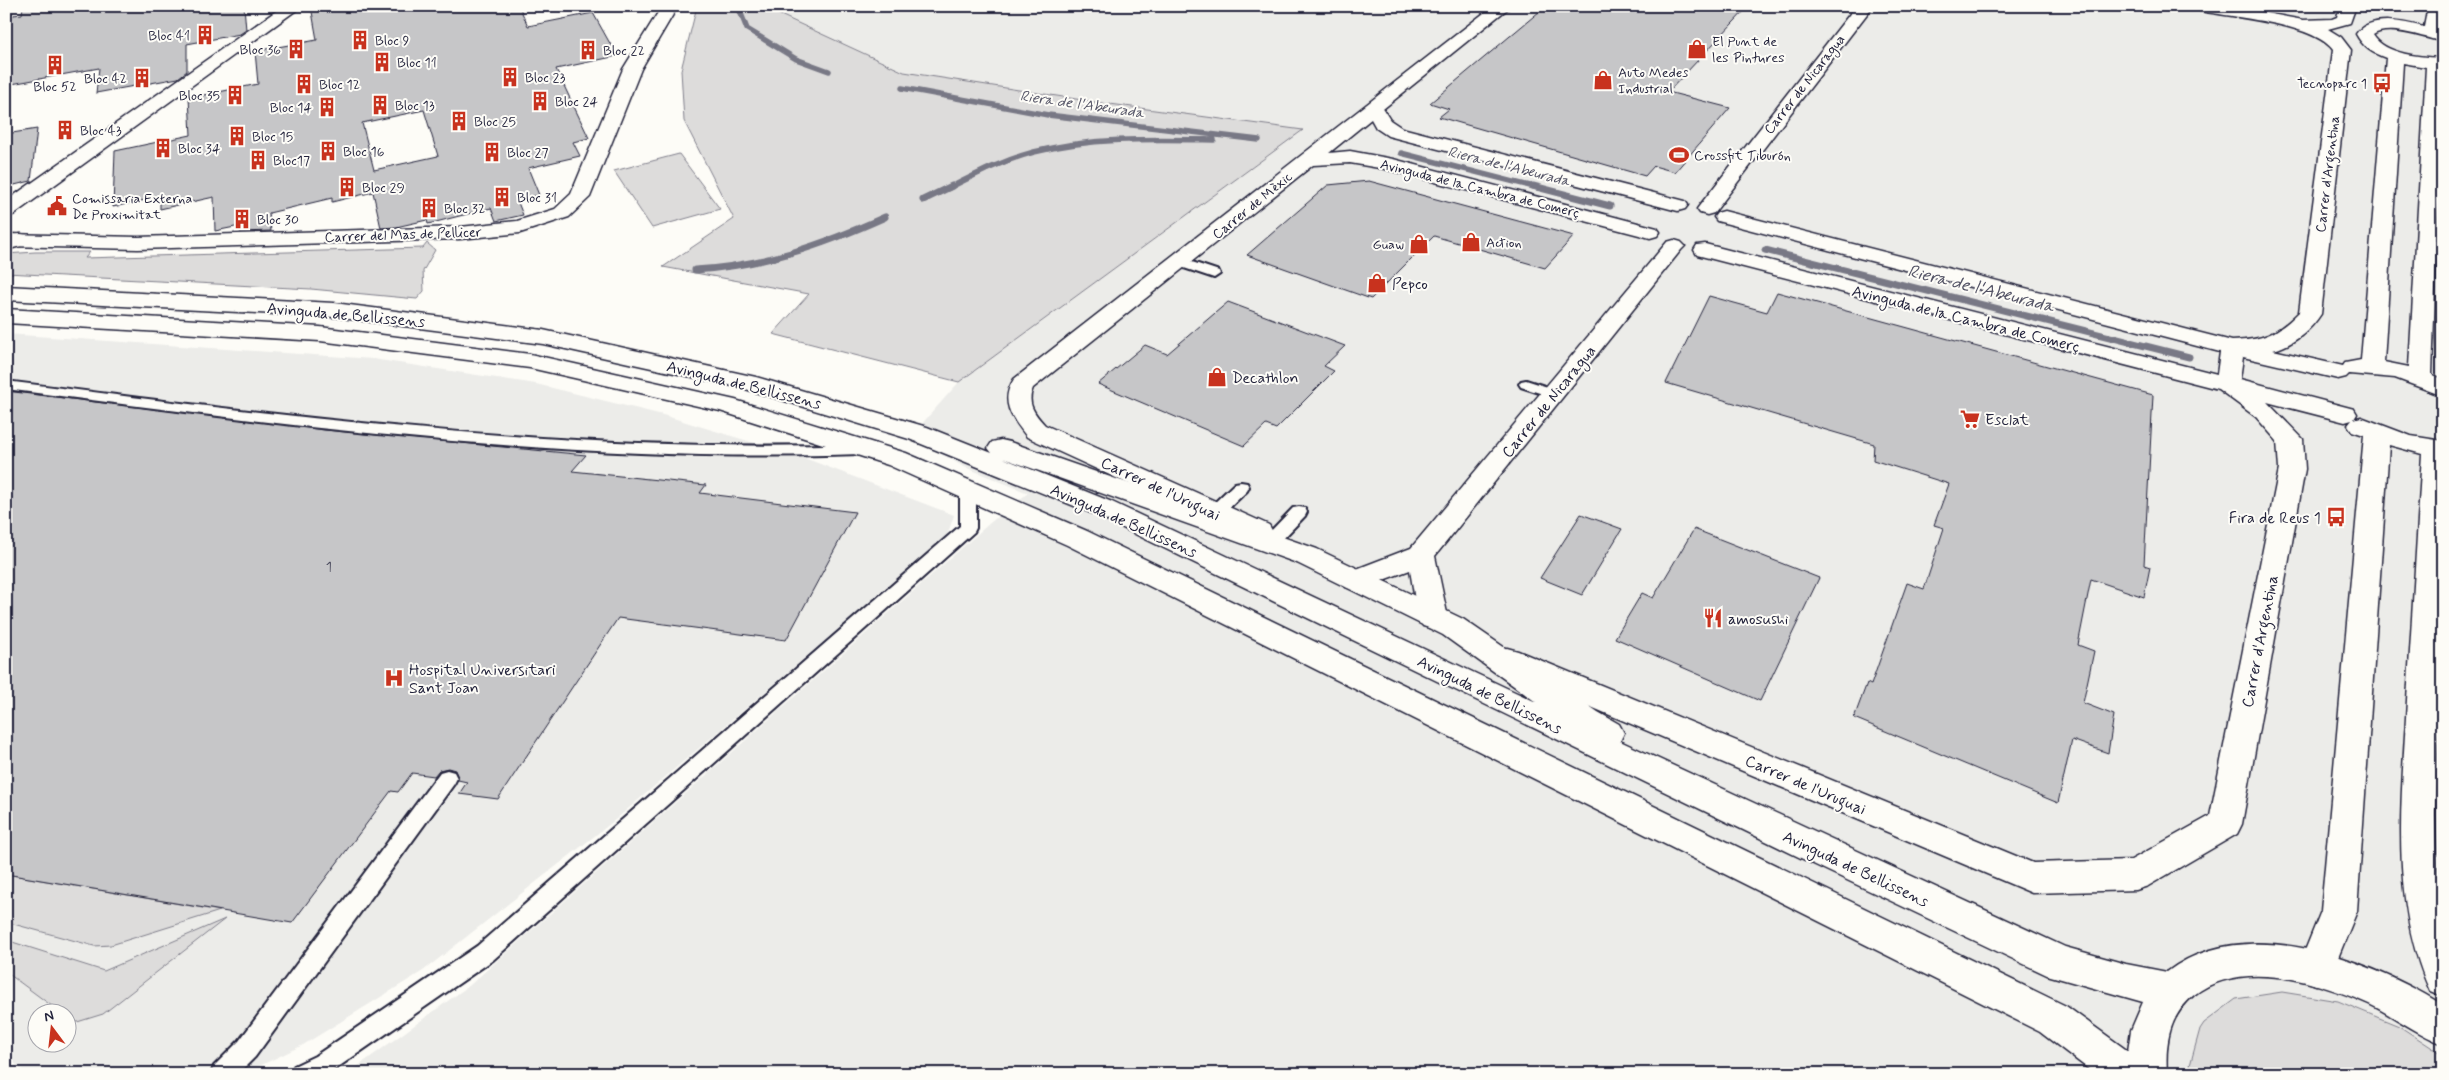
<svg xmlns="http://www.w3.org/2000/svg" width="2449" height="1080" font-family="Mynerve,sans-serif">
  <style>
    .built { fill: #ecece9; fill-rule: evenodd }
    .green { fill: #dddcdb; stroke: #807f8b }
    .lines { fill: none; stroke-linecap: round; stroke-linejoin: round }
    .stream-far1 { stroke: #787885; stroke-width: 5.5 }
    .stream { stroke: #787885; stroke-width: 7 }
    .building { fill: #c6c6c8; stroke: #22223b; fill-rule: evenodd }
    .lane-casing { stroke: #22223b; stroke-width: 4 }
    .street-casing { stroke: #22223b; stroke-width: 3 }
    .secondary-casing { stroke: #22223b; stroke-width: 3 }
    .lane { fill: #fdfcf7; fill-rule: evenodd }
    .street { fill: #fdfcf7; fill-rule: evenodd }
    .secondary { fill: #fdfcf7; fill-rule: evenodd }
    .labels { text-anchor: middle; stroke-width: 4; stroke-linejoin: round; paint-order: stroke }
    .far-poi-label { font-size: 14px; fill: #22223b; stroke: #fdfcf7; text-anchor: start }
    .far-street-label { font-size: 14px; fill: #22223b; stroke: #fdfcf7 }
    .number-label { font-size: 14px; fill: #4b4b5e }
    .far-water-label { font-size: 15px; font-style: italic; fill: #545466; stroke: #fdfcf7 }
    .poi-label { font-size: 16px; fill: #22223b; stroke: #fdfcf7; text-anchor: start }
    .street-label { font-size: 16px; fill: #22223b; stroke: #fdfcf7 }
    .water-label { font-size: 18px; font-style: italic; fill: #545466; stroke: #fdfcf7 }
  </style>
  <rect width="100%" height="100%" fill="#fdfcf7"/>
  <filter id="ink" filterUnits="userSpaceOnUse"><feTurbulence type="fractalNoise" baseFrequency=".02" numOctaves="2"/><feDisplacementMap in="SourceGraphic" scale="10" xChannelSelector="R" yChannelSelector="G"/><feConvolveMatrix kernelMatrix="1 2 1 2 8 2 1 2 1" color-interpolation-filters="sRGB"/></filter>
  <g filter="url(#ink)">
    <path class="built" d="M761,6H2443V1074H347L470,985L991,522L1028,493L962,466L911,436L959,382L1303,130L1095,102L904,72Z
      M6,334L373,359L536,384L663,415L807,459L954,515L947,536L615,820L423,971L303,1045L243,1074H26L6,1055ZM38,1012H68V1042H38Z"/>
    <path class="green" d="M697,6H761L904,72L1095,102L1303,130L959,382L773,334L809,294L663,267L734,219L684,121L681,70Z
      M679,154L720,209L652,228L614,171Z
      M427,243L435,250L423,271L424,291L417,299L311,289L6,273V254L35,252H90L85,258L423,248Z
      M6,874L220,911L111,945L94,946L6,922Z
      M225,919L103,1014L74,1023L68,1018V1012H60L6,972V940L104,971Z
      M2282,992L2338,1001L2399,1026L2443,1055V1074H2190L2189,1069L2200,1029L2204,1023L2236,999Z"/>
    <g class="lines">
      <path class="stream-far1" d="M738,6L747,29L796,59L829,71
        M902,88L1048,115L1259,140
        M1401,153L1538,188
        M949,188C977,174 1004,160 1034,152C1092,137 1154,139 1214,140"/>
      <path class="stream" d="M1533,186L1610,206
        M923,200L952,186
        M1765,250L2189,357
        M695,270C763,266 823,245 885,217"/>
    </g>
    <path class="building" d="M23,6H244L246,30L240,34L187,44V71L178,78L96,93L99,68L6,85V40L13,15L22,14Z
      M311,6H519L528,26L593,13L617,56L556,69L589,138L573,142L580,156L528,168L539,195L517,200L523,215L496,221L491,208L428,224L427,220L396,227L381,228L373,192L332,202V198L269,213L271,231L240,232V226L215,231L214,197L160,209V197L113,207L115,151L191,135L189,98L258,84L255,51L317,40ZM424,110L438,156L374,170L362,123Z
      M1546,6H1749L1668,92L1730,108L1675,172L1654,166L1645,176L1439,117L1449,109L1430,103Z
      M37,129L31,181L6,187V134Z
      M1369,181L1574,236L1545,268L1434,236L1371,299L1247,255L1328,185Z
      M1777,292L2153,395L2144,565L2150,567L2144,597L2091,579L2078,645L2094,651L2083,703L2114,715L2108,753L2072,740L2058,803L1854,718L1867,683L1871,685L1907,583L1924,589L1944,528L1934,525L1949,484L1873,460L1874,444L1666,383L1709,296L1767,312Z
      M1228,302L1345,346L1324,366L1334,371L1276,429L1266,425L1244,446L1098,384L1145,345L1167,354Z
      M6,391L325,430L586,455L572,471L706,485L700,493L855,512L786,640L618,618L498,799L459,794L467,782L458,780L455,770L448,768L439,770L434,776L412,773L398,792L391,791L292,923L6,874Z
      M1581,514L1622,529L1582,595L1540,578Z
      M1694,529L1819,578L1760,701L1615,638L1642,593L1653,598Z"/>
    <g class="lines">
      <defs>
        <path id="lane" d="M1180,258L1219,271L1220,274L1214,278L1175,265L1174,262L1175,259Z
          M1526,380L1560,391L1562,394L1555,398L1521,387L1519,384L1521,381Z
          M6,381C289,417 575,454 861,444L869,449L861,454C575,464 289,426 6,389Z
          M1241,482L1247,483L1249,487L1247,491L1221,516H1209L1207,512L1209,508L1235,483Z
          M968,484L974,485L976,489V528L974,532L493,960L331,1072L291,1074L294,1066L315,1056L477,946L960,526V489L962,485Z
          M1299,507L1305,508L1307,512L1305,516L1279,543H1267L1265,539L1267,535L1293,508Z
          M447,770L454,772L457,778L454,784L255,1057L238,1074H211L214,1066L239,1041L440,772Z"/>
        <path id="street" d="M283,6H302L13,215L6,217V201Z
          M662,6H678L641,69L590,197L569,217L520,233L460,239L138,249L6,246V234L138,237L460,227L517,221L555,209L571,194L623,69Z
          M1493,6H1511L1383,109L1390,120L1402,128L1685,201L1688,205L1685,209L1678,211L1388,136L1376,128L1371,119L1329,153L1350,151L1393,159L1657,228L1660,232L1657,236L1650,238L1643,236L1385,169L1350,163L1313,165L1033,388C1026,404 1035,414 1045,425L1269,525L1273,532L1269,539L1259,541L1249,539L1027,437C1012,418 999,402 1014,379Z
          M1856,6H1873L1714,213L1707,215L1700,213L1697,209L1700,205Z
          M2192,6H2228L2303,20L2332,19L2337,17L2340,6H2356L2350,23L2328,29L2341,37L2351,50L2321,314C2310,331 2293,345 2273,350L2343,366L2345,363L2361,360L2386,58C2372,53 2363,47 2356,34C2370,14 2404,22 2424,27L2428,6H2443L2440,31L2443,32V42C2426,38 2388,24 2373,35C2385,55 2422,57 2443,58L2432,375L2443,379V396L2395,378L2349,374L2346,377L2338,379L2243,357L2240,379L2354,409L2357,414L2354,419L2361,417L2411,436L2443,441V580L2435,814L2437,885L2443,922V996L2430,991C2389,899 2402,798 2407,700C2412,618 2417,536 2422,454L2389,445L2357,911L2329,980L2316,985L2303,980L2298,968L2321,911L2364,435L2352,431L2348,425L2352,420L2345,422L2267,402L2303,439L2305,469L2242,824L2237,834L2148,886L2136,890L2032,893L1496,667L1492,659L1496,651L1507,648L1518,651L2033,863L2131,860L2210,816L2279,469L2277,441L2256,417L2218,389L1697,255L1694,250L1697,245L1705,244L2217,374L2220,352L1717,221L1714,217L1717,213L1724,211L2232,341C2264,340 2276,335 2299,312L2333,50C2314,24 2233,17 2200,11ZM2403,63L2426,67L2409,367L2384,362Z
          M1674,240L1681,242L1685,246L1681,250L1435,556L1448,618L1443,626L1433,629L1423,626L1418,618L1410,570L1356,590L1346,587L1342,580L1346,573L1411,548L1667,242Z"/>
        <path id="secondary" d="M21,234L28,236L32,240L28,244L6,250V237Z
          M6,286L334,303L543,330L756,377L927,427L992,453L988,448L992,442L1001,440L1010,442L1317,549L1463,619L1598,712L1619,724L1624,733L1620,741L2065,947L2126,964L2167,972C2245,912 2368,959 2443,1005V1044C2417,1034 2394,1016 2369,1004C2319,982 2242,958 2194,995C2169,1016 2165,1042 2167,1074H2095L2040,1032L1067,545L888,465L720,411L530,368L320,341L6,323V309L320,327L530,354L735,400L906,453L1087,531L2066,1006L2128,1051L2131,1030L2143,1002L2047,975L1809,862L1094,514L909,439L742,388L543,344L334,317L6,300ZM1003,458L1297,563L1443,635L1536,702L1112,502Z"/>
      </defs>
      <use href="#lane" class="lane-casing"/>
      <use href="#street" class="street-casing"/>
      <use href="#secondary" class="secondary-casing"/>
      <use href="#lane" class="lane"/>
      <use href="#street" class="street"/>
      <use href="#secondary" class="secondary"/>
    </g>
  </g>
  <defs>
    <symbol id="building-bare" viewBox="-9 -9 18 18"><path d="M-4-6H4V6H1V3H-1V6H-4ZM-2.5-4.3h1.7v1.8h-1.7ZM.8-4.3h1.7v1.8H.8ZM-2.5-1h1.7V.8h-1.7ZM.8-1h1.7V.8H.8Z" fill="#c8321e" stroke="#fdfcf7" stroke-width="2.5" paint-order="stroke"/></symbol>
    <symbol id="shop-bare" viewBox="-9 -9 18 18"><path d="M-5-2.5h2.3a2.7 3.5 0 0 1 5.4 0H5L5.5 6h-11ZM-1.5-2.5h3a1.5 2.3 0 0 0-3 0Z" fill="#c8321e" stroke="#fdfcf7" stroke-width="2.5" paint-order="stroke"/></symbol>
    <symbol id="bus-bare" viewBox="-9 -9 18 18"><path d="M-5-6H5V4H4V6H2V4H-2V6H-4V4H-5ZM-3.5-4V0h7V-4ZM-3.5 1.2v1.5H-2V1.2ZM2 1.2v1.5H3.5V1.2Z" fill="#c8321e" stroke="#fdfcf7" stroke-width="2.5" paint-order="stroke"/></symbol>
    <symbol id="stadium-bare" viewBox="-9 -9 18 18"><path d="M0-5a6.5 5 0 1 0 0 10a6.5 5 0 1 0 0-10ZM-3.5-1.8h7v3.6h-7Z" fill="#c8321e" stroke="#fdfcf7" stroke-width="2.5" paint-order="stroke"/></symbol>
    <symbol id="civic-bare" viewBox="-9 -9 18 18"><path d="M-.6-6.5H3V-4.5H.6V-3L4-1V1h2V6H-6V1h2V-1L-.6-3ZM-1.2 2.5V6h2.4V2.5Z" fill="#c8321e" stroke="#fdfcf7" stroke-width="2.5" paint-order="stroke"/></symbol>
    <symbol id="supermarket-bare" viewBox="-9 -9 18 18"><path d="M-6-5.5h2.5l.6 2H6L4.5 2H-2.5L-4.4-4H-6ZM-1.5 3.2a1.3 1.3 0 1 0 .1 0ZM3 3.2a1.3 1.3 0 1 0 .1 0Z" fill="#c8321e" stroke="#fdfcf7" stroke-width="2.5" paint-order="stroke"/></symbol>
    <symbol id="restaurant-bare" viewBox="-9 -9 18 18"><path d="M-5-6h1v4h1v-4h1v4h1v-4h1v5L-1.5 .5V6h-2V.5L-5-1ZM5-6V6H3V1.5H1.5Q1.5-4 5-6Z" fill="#c8321e" stroke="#fdfcf7" stroke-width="2.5" paint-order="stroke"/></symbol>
    <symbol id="hospital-bare" viewBox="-9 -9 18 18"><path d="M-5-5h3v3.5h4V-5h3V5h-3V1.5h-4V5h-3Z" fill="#c8321e" stroke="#fdfcf7" stroke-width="2.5" paint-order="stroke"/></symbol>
  </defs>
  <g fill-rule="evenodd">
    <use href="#building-bare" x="191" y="21" width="28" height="28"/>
    <use href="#building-bare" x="346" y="26" width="28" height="28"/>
    <use href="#building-bare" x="282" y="35" width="28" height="28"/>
    <use href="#shop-bare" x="1683" y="35" width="28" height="28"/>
    <use href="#building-bare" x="574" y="36" width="28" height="28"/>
    <use href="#building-bare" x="368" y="48" width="28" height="28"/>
    <use href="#building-bare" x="41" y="51" width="28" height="28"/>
    <use href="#building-bare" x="496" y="63" width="28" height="28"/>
    <use href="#building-bare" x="128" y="64" width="28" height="28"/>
    <use href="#shop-bare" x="1589" y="66" width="28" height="28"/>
    <use href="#bus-bare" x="2368" y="69" width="28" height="28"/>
    <use href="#building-bare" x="290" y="70" width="28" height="28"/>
    <use href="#building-bare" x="221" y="81" width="28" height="28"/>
    <use href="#building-bare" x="526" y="87" width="28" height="28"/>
    <use href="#building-bare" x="366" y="91" width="28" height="28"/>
    <use href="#building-bare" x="313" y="93" width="28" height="28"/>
    <use href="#building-bare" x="445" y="107" width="28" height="28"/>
    <use href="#building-bare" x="51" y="116" width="28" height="28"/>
    <use href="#building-bare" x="223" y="122" width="28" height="28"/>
    <use href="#building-bare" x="149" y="134" width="28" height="28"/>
    <use href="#building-bare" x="314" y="137" width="28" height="28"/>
    <use href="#building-bare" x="478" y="138" width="28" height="28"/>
    <use href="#stadium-bare" x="1665" y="141" width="28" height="28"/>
    <use href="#building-bare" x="244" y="146" width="28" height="28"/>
    <use href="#building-bare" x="333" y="173" width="28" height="28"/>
    <use href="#building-bare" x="488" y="183" width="28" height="28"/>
    <use href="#civic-bare" x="43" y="192" width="28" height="28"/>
    <use href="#building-bare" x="415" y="194" width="28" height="28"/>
    <use href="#building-bare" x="228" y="205" width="28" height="28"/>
    <use href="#shop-bare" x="1457" y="228" width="28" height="28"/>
    <use href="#shop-bare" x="1405" y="230" width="28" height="28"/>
    <use href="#shop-bare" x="1363" y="269" width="28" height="28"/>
    <use href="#shop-bare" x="1203" y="363" width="28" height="28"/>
    <use href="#supermarket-bare" x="1956" y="405" width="28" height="28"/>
    <use href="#bus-bare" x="2322" y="503" width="28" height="28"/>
    <use href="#restaurant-bare" x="1699" y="604" width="28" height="28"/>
    <use href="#hospital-bare" x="380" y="664" width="28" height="28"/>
  </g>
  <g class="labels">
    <g class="far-poi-label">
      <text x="190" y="40" text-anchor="end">Bloc 41</text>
      <text x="375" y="45">Bloc 9</text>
      <text x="1712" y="46">El Punt de<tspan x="1712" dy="16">les Pintures</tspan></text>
      <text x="281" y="54" text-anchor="end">Bloc 36</text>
      <text x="603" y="55">Bloc 22</text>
      <text x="397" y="67">Bloc 11</text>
      <text x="1618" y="77">Auto Medes<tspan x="1618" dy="16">Industrial</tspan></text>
      <text x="525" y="82">Bloc 23</text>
      <text x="127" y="83" text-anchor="end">Bloc 42</text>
      <text x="2367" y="88" text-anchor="end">Tecnoparc 1</text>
      <text x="319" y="89">Bloc 12</text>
      <text x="55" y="91" text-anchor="middle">Bloc 52</text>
      <text x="220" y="100" text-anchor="end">Bloc 35</text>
      <text x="555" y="106">Bloc 24</text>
      <text x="395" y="110">Bloc 13</text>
      <text x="312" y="112" text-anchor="end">Bloc 14</text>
      <text x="474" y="126">Bloc 25</text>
      <text x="80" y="135">Bloc 43</text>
      <text x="252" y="141">Bloc 15</text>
      <text x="178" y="153">Bloc 34</text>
      <text x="343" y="156">Bloc 16</text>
      <text x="507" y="157">Bloc 27</text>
      <text x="1694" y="160">Crossfit Tiburón</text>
      <text x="273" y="165">Bloc17</text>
      <text x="362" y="192">Bloc 29</text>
      <text x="517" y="202">Bloc 31</text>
      <text x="72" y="203">Comissaria Externa<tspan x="72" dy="16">De Proximitat</tspan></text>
      <text x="444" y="213">Bloc 32</text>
      <text x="257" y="224">Bloc 30</text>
      <text x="1486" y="247">Action</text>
      <text x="1404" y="249" text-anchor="end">Guaw</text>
    </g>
    <g class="far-street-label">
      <text transform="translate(1804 84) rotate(-52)" y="5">Carrer de Nicaragua</text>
      <text transform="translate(2327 174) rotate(-83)" y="5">Carrer d'Argentina</text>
      <text transform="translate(1480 188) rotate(14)" y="5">Avinguda de la Cambra de Comerç</text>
      <text transform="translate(1252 205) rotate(-39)" y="5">Carrer de Mèxic</text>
      <text transform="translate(403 234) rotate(-2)" y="5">Carrer del Mas de Pellicer</text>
    </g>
    <g class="number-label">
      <text x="329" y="571">1</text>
    </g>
    <g class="far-water-label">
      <text transform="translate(1082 104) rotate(8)" y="5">Riera de l'Abeurada</text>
      <text transform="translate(1509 166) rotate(14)" y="5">Riera de l'Abeurada</text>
    </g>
    <g class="poi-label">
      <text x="1392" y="289">Pepco</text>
      <text x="1232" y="383">Decathlon</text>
      <text x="1985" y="425">Esclat</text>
      <text x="2321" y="523" text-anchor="end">Fira de Reus 1</text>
      <text x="1728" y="624">amosushi</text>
      <text x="409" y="675">Hospital Universitari<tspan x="409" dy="18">Sant Joan</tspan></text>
    </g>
    <g class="street-label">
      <text transform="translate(346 314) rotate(5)" y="6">Avinguda de Bellissens</text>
      <text transform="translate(1966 318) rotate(14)" y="6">Avinguda de la Cambra de Comerç</text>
      <text transform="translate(744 384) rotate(14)" y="6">Avinguda de Bellissens</text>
      <text transform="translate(1548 401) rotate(-51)" y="6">Carrer de Nicaragua</text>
      <text transform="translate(1161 488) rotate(25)" y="6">Carrer de l'Uruguai</text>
      <text transform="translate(1124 520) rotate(24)" y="6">Avinguda de Bellissens</text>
      <text transform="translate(2259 641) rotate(-79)" y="6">Carrer d'Argentina</text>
      <text transform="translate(1490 694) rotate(26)" y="6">Avinguda de Bellissens</text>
      <text transform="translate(1806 784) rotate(23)" y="6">Carrer de l'Uruguai</text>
      <text transform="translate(1856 868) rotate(25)" y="6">Avinguda de Bellissens</text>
    </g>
    <g class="water-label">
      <text transform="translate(1981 288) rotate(14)" y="6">Riera de l'Abeurada</text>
    </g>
  </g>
  <rect width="2449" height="1080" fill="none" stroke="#fdfcf7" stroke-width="25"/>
  <rect x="12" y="12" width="2424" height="1055" fill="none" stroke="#22223b" stroke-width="2" filter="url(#ink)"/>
  <g transform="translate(52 1028) rotate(345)"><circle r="24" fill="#fdfcf7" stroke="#a5a5ac"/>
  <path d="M0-4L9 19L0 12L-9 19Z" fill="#c8321e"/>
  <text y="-8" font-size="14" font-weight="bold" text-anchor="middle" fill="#22223b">N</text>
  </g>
</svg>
